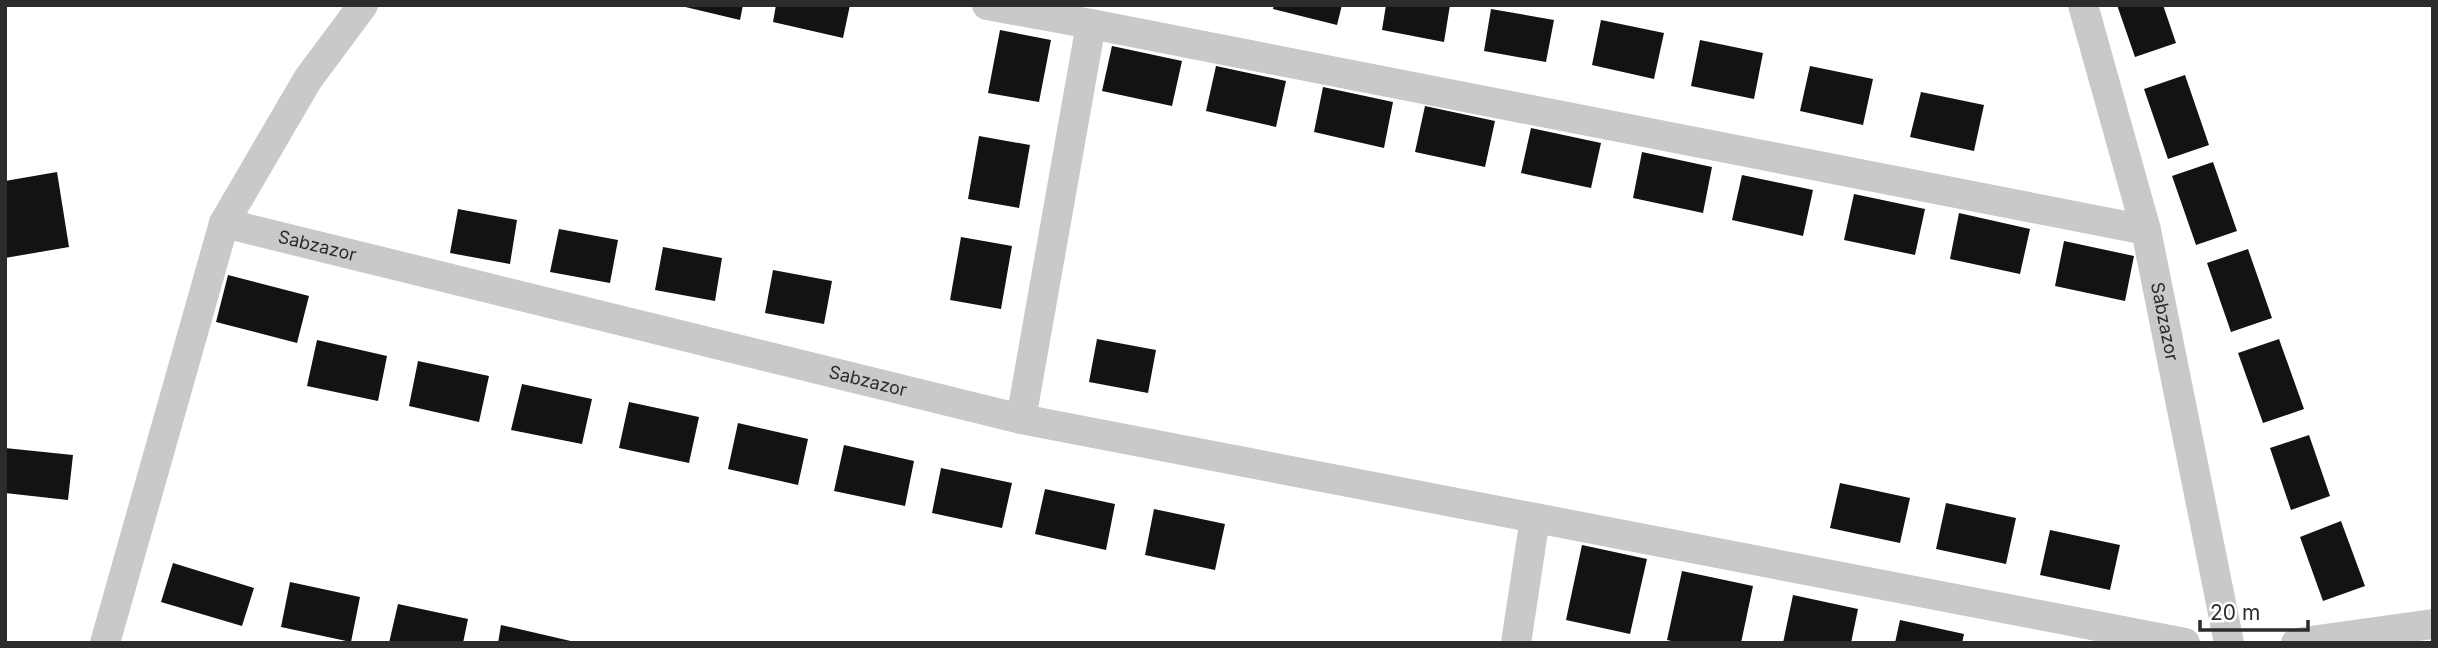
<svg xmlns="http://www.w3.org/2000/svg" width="2438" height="648" font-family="Inter,sans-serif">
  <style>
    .building { fill: #131313 }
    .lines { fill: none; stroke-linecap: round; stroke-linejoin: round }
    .street { stroke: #c9c9c9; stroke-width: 30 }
    .labels { text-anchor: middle; stroke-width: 7; stroke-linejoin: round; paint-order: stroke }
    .street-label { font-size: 18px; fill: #2c2c2c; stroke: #fff }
  </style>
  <rect width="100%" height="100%" fill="#fff"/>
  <path class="building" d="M677,5H743L740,20Z
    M776,5H850L843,38L773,22Z
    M1274,5H1342L1337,25L1273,9Z
    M1386,5H1450L1444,42L1382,30Z
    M2117,5H2163L2176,43L2135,57Z
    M1491,9L1554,20L1546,62L1484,51Z
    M1601,20L1664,33L1654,79L1592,65Z
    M1000,30L1051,40L1039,102L988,93Z
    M1700,40L1763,53L1754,99L1691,86Z
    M1112,46L1182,61L1172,106L1102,91Z
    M1216,66L1286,81L1276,127L1206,111Z
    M1810,66L1873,79L1863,125L1800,111Z
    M2185,75L2209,145L2168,159L2144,89Z
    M1323,87L1393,102L1384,148L1314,132Z
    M1921,92L1984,105L1974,151L1910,137Z
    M1425,106L1495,121L1485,167L1415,152Z
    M1531,128L1601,143L1591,188L1521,173Z
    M979,136L1030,145L1019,208L968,199Z
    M1642,152L1712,167L1703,213L1633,198Z
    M2213,162L2237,231L2196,245L2172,176Z
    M57,172L69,247L5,258V181Z
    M1742,175L1813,190L1803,236L1732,220Z
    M1854,194L1925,209L1915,255L1844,240Z
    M458,209L517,220L510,264L450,253Z
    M1959,213L2030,229L2020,274L1950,259Z
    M559,229L618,240L610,283L550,272Z
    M961,237L1012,246L1001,309L950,300Z
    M2064,241L2134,256L2125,301L2055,286Z
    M663,247L722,258L715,301L655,290Z
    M2248,249L2272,318L2231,332L2207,263Z
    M773,270L832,281L824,324L765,313Z
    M228,275L309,296L297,343L216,322Z
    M1097,339L1156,350L1148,393L1089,382Z
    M2279,339L2304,409L2263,423L2238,353Z
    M317,340L387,356L378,401L307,386Z
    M418,361L489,376L479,422L409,406Z
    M522,384L592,399L582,444L511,430Z
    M629,402L699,417L689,463L619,448Z
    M738,423L808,439L798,485L728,469Z
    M2309,435L2330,496L2291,510L2270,448Z
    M844,445L914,461L905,506L834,491Z
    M5,448L73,455L68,500L5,493Z
    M941,468L1012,483L1002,528L932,513Z
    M1840,483L1910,498L1900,543L1830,528Z
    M1045,489L1115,504L1106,550L1035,534Z
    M1946,503L2016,518L2006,564L1936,549Z
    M1154,509L1225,524L1215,570L1145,555Z
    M2341,521L2365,586L2323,601L2300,537Z
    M2050,530L2120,545L2110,590L2040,575Z
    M1582,545L1647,559L1630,634L1566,620Z
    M173,563L254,588L242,626L161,602Z
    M1682,571L1753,586L1741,643H1680L1667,640Z
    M290,582L360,597L351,642L281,627Z
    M1793,595L1858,609L1851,643H1783Z
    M398,604L468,619L463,643H389Z
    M1900,620L1964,634L1962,643H1895Z
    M501,625L575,642V643H498Z"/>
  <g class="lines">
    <g class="street">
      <path id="s1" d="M2083,5L2146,230L2229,643"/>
      <path d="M1091,24L2146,230"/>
      <path id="s2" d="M224,223L1021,419L1091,24L987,5"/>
      <path d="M1021,419L2185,643"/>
      <path d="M105,643L224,223L308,79L363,5"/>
      <path d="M1516,643L1535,518"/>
      <path d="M2296,643L2433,624"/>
    </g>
  </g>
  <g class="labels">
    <g class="street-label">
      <text dy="6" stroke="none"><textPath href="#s2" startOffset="96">Sabzazor</textPath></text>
      <text dy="6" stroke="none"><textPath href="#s1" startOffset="327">Sabzazor</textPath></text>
      <text dy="6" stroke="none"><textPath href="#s2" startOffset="663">Sabzazor</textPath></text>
    </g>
  </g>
  <rect width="2438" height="648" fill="none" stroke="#2c2c2c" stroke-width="14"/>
  <path d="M2200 620v10h108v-10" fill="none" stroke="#2c2c2c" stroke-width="3.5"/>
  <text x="2210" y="620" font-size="21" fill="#2c2c2c" stroke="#ffffff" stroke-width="5" paint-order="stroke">20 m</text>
</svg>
